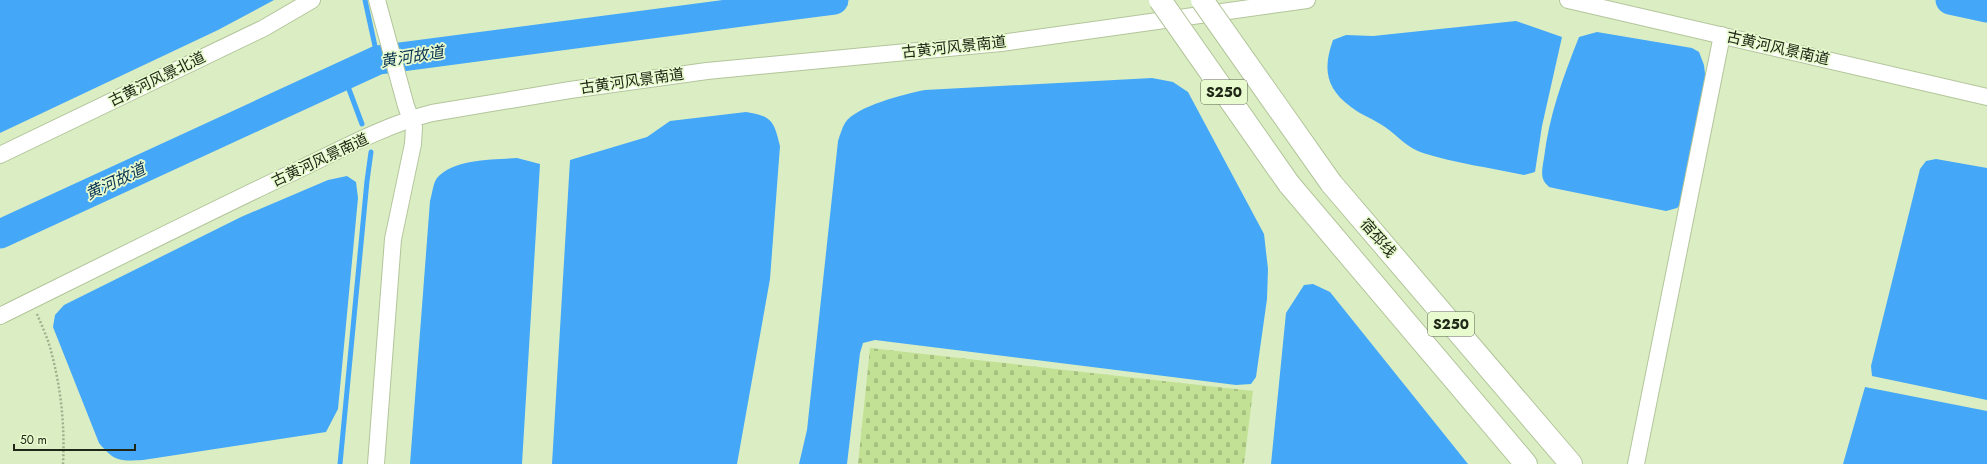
<svg xmlns="http://www.w3.org/2000/svg" width="1987" height="464" font-family="Jost,'Noto Sans SC',sans-serif">
  <style>
    .cemetery { fill: url(#cemetery-stones) }
    .water { fill: #44a7f8 }
    .lines { fill: none; stroke-linecap: round; stroke-linejoin: round }
    .stream { stroke: #44a7f8; stroke-width: 5 }
    .river { stroke: #44a7f8; stroke-width: 29 }
    .street-casing { stroke: #b3c59b; stroke-width: 18 }
    .primary-casing { stroke: #b3c59b; stroke-width: 24 }
    .path { stroke: #a0b08d; stroke-width: 2.5; stroke-dasharray: 2 2; stroke-linecap: butt }
    .street { stroke: #fff; stroke-width: 16 }
    .primary { stroke: #fff; stroke-width: 22 }
    .primary-bridge-casing { stroke: #b3c59b; stroke-width: 24; stroke-linecap: butt }
    .primary-bridge { stroke: #fff; stroke-width: 22 }
    .labels { text-anchor: middle; stroke-width: 3.5; stroke-linejoin: round; paint-order: stroke }
    .shield { fill: #e8fbcf; stroke: #5c674e; stroke-width: 1 }
    .shield-label { font-size: 14px; font-weight: bold; fill: #202717 }
    .street-label { font-size: 15px; fill: #202717; stroke: #e8fbcf }
    .water-label { font-size: 16px; font-style: italic; fill: #0b3454; stroke: #e8fbcf }
  </style>
  <defs>
    <pattern id="cemetery-stones" width="16" height="16" patternUnits="userSpaceOnUse"><rect width="16" height="16" fill="#c2e194"/><path d="M2 7V4a2 2 0 0 1 4 0v3zM10 15v-3a2 2 0 0 1 4 0v3z" fill="#a6c17f"/></pattern>
  </defs>
  <rect width="100%" height="100%" fill="#dbeec3"/>
  <path class="cemetery" d="M870,348L1253,391L1244,464H858Z"/>
  <path class="water" d="M0,0H274L218,30L0,133Z
    M1516,21L1562,37L1542,126L1535,172L1524,175C1491,168 1455,163 1423,153C1407,148 1397,135 1385,127C1374,119 1361,115 1351,107C1325,88 1323,68 1333,40L1346,35L1373,36Z
    M1597,32L1692,48L1699,52L1704,65L1706,82L1683,202L1677,208L1666,211L1558,189L1549,187C1547,185 1544,182 1543,179C1541,173 1543,164 1544,158C1549,116 1563,77 1579,37Z
    M1152,78L1173,82L1188,92L1264,234L1268,269L1267,299L1256,377L1251,384L1236,385L875,340L863,343L860,353L847,464H799L807,430L838,141C840,135 842,128 845,123C856,106 905,94 925,90Z
    M746,112C772,116 774,121 780,146L770,279L737,464H552L570,160L647,137L670,121Z
    M517,158L540,164L522,464H410L430,201C432,195 433,183 437,178C455,158 493,160 517,158Z
    M1936,159L1987,168V400L1872,376L1871,366L1920,169L1926,161Z
    M347,176L356,182L358,198L338,409L326,432L143,460C119,461 115,462 99,443L53,327L55,315L64,305L241,217L328,180Z
    M1313,284L1330,292L1468,464H1271L1286,313L1304,285Z
    M1865,387L1987,411V464H1843Z"/>
  <g class="lines">
    <path class="stream" d="M365,0L378,60
      M344,76L362,124
      M340,464L367,181L371,152"/>
    <path class="river" d="M1950,0L1987,8
      M0,234L378,60L834,0"/>
    <defs>
      <path id="street" d="M1568,0L1987,97
        M0,155L264,28L312,0
        M0,316C95,269 189,222 285,176C333,154 381,126 432,113L570,90L707,71L1001,43L1307,0
        M376,464L393,239L413,144L414,127L406,106L377,0
        M1636,464L1722,35"/>
      <path id="primary" d="M1331,183L1571,464
        M1289,184L1526,464"/>
    </defs>
    <use href="#street" class="street-casing"/>
    <use href="#primary" class="primary-casing"/>
    <path class="path" d="M37,314C42,326 48,339 51,351C61,388 65,426 63,464"/>
    <use href="#street" class="street"/>
    <use href="#primary" class="primary"/>
    <defs>
      <path id="primary-bridge" d="M1160,0L1289,184
        M1202,0L1331,183"/>
    </defs>
    <use href="#primary-bridge" class="primary-bridge-casing"/>
    <use href="#primary-bridge" class="primary-bridge"/>
  </g>
  <g class="labels">
    <g class="shield">
      <rect x="1201" y="80" width="46" height="24" rx="3"/>
      <rect x="1428" y="312" width="46" height="24" rx="3"/>
    </g>
    <g class="shield-label">
      <text x="1224" y="97">S250</text>
      <text x="1451" y="329">S250</text>
    </g>
    <g class="street-label">
      <text transform="translate(954 47) rotate(-6)" y="5">古黄河风景南道</text>
      <text transform="translate(1778 48) rotate(13)" y="5">古黄河风景南道</text>
      <text transform="translate(157 79) rotate(-26)" y="5">古黄河风景北道</text>
      <text transform="translate(632 81) rotate(-8)" y="5">古黄河风景南道</text>
      <text transform="translate(320 160) rotate(-25)" y="5">古黄河风景南道</text>
      <text transform="translate(1378 238) rotate(49)" y="5">宿邳线</text>
    </g>
    <g class="water-label">
      <text transform="translate(412 56) rotate(-9)" y="6">黄河故道</text>
      <text transform="translate(115 181) rotate(-25)" y="6">黄河故道</text>
    </g>
  </g>
  <path d="M14 444v6h121v-6" fill="none" stroke="#202717" stroke-width="2"/>
  <text x="20" y="444" font-size="12" fill="#202717" stroke="#e8fbcf" stroke-width="3" paint-order="stroke">50 m</text>
</svg>
